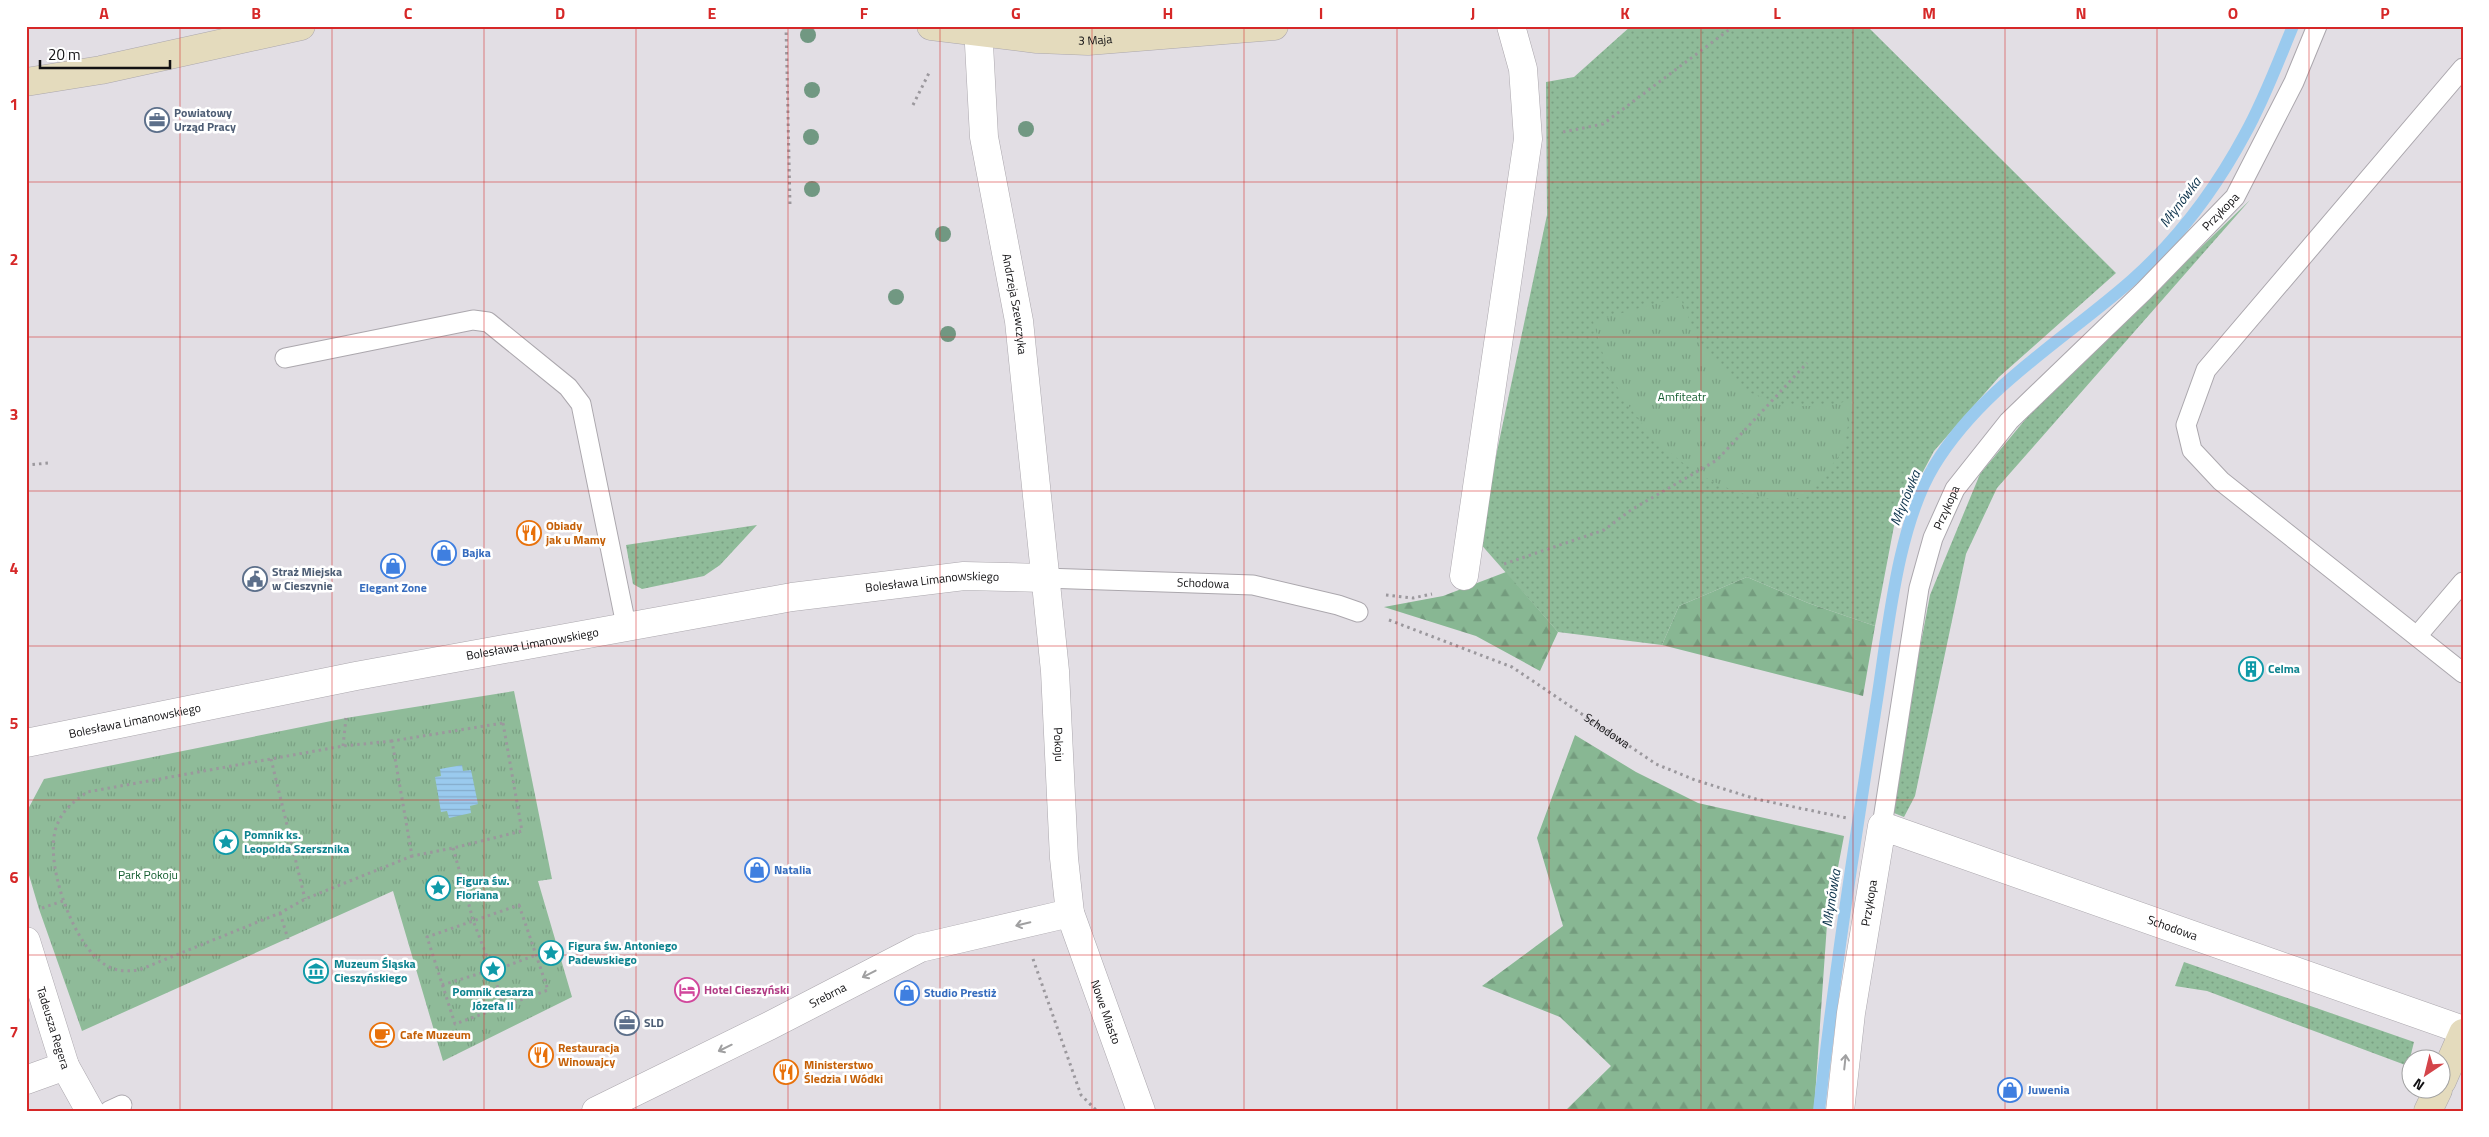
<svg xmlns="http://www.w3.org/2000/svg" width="2489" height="1137" font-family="'Titillium Web',sans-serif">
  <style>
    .grass { fill: url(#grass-dots) }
    .forest { fill: url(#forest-firs) }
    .park { fill: url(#park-tufts) }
    .water { fill: url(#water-rules) }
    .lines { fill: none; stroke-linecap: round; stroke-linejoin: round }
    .stream { stroke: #9acaee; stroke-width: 12 }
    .lane-casing { stroke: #aba7ad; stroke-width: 21 }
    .street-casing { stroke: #aba7ad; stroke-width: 29 }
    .secondary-casing { stroke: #aba7ad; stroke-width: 29 }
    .path { stroke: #9b989d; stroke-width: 3; stroke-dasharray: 2.5 4; stroke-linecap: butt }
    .lane { stroke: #fff; stroke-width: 19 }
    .street { stroke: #fff; stroke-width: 28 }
    .secondary { stroke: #e4dbbd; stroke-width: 28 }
    .tree { fill: #719882 }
    .oneway { stroke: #a0a0a1 }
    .grid { fill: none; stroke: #d62828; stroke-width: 1; stroke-opacity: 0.55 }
    .labels { text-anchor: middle; stroke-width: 5; stroke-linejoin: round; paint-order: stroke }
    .street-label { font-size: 12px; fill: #121113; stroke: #fff }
    .service-label { font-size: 12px; font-weight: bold; fill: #4e5e75; stroke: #fff; text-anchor: start }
    .park-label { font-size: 12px; fill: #155e31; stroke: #fff }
    .food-label { font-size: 12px; font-weight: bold; fill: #c56008; stroke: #fff; text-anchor: start }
    .shop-label { font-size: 12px; font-weight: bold; fill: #366cbe; stroke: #fff; text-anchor: start }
    .culture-label { font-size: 12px; font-weight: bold; fill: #0d838f; stroke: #fff; text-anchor: start }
    .hotel-label { font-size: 12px; font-weight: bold; fill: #b23c85; stroke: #fff; text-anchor: start }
    .water-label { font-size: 14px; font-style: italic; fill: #0c324b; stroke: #fff }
    .neatline { fill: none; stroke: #d62828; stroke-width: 2 }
    .grid-label { font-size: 16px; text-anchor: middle; font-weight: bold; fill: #d62828 }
  </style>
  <defs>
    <pattern id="grass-dots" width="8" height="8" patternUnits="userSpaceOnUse" patternTransform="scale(1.25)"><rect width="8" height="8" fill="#8fbb99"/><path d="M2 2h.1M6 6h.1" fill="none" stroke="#7aa083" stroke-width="1.8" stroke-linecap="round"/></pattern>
    <pattern id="forest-firs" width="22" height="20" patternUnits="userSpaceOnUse" patternTransform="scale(1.25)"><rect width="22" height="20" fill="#88b793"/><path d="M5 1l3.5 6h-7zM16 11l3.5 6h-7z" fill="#749c7e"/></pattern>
    <pattern id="park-tufts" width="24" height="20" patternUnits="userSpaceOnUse" patternTransform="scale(1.25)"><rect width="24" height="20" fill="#8fbb99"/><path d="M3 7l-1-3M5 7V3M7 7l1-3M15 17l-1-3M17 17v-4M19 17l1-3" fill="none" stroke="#7aa083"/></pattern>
    <pattern id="water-rules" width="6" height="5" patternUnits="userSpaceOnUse" patternTransform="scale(1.25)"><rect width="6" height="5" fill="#9acaee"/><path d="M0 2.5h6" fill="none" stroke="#84accb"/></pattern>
  </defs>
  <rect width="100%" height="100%" fill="#e2dee4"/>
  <path class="grass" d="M1631,26H1867L2116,273L1999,377L1934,451L1894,526L1875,626L1808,603L1747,577L1679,606L1662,645L1558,632L1478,541L1547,215L1546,82L1574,77Z
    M2250,200L1997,488L1966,554L1915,796L1904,817L1889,811L1930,595L1980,474L2034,409Z
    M757,525L720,565L704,576L642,589L633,584L626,545Z
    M2184,962L2414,1042L2408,1066L2207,991L2175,986Z"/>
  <path class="forest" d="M1506,572L1558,632L1540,671L1476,636L1384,607L1443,596Z
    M1747,577L1808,603L1875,626L1863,696L1662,645L1679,606Z
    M1575,735L1636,772L1698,803L1844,836L1827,924L1814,1111H1565L1611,1066L1560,1017L1482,986L1563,926L1537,838Z"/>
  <path class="park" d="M1680,297L1701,348L1748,392L1788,406H1829L1854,399L1842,452L1807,497C1796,498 1784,500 1773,499C1704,493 1643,439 1613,379C1604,361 1599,340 1593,321Z
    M514,691L552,879L538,881L572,997L443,1061L393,891L82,1031L39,909L26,865V813L44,779L346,718Z"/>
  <path class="water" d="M462,765L463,771L471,770L478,804L470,806L471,813L449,818L447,811L441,812L435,777L441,776L440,769Z"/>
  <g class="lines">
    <path class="stream" d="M1819,1111C1834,975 1855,841 1876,706C1888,633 1896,529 1934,466C1982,387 2064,340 2132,280C2178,239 2216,188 2245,134C2264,100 2278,62 2293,26"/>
    <defs>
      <g id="lane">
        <path d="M2463,68L2206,370L2186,425L2192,450L2221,481L2463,673"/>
        <path d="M285,358L473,320L488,322L568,387L581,404L626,625"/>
        <path id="s2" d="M1044,578L1253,585L1338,605L1358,612"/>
        <path d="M2417,636L2463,582"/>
        <path id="s3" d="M1882,826L1919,588L1933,538L1955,489L2009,421L2144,291L2235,197L2294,82L2317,26"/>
        <path d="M109,1111L122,1105"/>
      </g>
      <g id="street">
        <path id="s4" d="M978,26L984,137L1019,321L1055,671L1064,858L1070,913L1141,1111"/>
        <path d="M1464,576L1528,139L1523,69L1511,26"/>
        <path id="s5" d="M26,743L356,676L792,597L964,576L1044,578"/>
        <path id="s6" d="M26,941L65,1066L90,1111"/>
        <path d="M26,1080L65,1066"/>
        <path id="s7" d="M596,1111L769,1026L920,948L1070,913"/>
        <path id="s8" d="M1840,1111L1851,1013L1882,826L2463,1030"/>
      </g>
      <g id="secondary">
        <path id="s9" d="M931,26L1037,39L1088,41L1274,26"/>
        <path d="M26,82L101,70L301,26"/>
        <path d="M2442,1081L2463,1033"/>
        <path d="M2428,1111L2438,1090"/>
      </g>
    </defs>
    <use href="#lane" class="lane-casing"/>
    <use href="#street" class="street-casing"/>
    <use href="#secondary" class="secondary-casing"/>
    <g class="path">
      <path d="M786,26L790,206"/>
      <path d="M26,27L29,26"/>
      <path d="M913,105L929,73"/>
      <path d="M1563,132L1603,124L1734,26"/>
      <path d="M26,465L49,463"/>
      <path d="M1504,564L1604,530L1631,510L1717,460L1807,363"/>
      <path d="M1386,595L1413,598L1432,594"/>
      <path id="s1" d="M1389,620L1512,667L1656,764L1695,780L1756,799L1847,818"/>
      <path d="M503,723L522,831L453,848L412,856L392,741Z"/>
      <path d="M392,741L343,746L87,792C75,801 63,809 57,825C43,859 71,938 100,961C112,971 124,972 139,970L280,913L305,899L412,856"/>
      <path d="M343,746L346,718"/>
      <path d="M271,759L305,899"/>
      <path d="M453,848L474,923L489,962"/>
      <path d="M519,905L548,990L455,1024L427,937Z"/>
      <path d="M42,908L63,901"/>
      <path d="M280,913L288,939"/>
      <path d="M1033,959L1081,1095L1097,1111"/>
      <path d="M492,961L498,963L501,968L500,976C494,980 489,981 485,975L493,969H483L486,964Z"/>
      <path d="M501,968L536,955"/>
      <path d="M495,979L504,1007"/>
      <path d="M442,985L488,971"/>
    </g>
    <use href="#lane" class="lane"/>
    <use href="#street" class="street"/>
    <use href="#secondary" class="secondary"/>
  </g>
  <g class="tree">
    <circle cx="808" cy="35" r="8"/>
    <circle cx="812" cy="90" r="8"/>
    <circle cx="1026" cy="129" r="8"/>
    <circle cx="811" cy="137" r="8"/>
    <circle cx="812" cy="189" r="8"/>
    <circle cx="943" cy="234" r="8"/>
    <circle cx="896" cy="297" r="8"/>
    <circle cx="948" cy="334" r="8"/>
  </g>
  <defs><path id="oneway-shaft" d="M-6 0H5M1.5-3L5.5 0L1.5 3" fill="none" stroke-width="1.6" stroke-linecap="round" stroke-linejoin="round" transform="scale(1.25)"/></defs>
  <g class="oneway">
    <use href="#oneway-shaft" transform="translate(1023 924) rotate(167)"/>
    <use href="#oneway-shaft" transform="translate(869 974) rotate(153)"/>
    <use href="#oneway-shaft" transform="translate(725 1048) rotate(154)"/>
    <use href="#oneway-shaft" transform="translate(1845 1062) rotate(-84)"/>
  </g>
  <path class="grid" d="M180,26V1111M332,26V1111M484,26V1111M636,26V1111M788,26V1111M940,26V1111M1092,26V1111M1244,26V1111M1397,26V1111M1549,26V1111M1701,26V1111M1853,26V1111M2005,26V1111M2157,26V1111M2309,26V1111M26,182H2463M26,337H2463M26,491H2463M26,646H2463M26,800H2463M26,955H2463"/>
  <defs>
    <symbol id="office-ring" viewBox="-11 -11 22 22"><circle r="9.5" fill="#fff" stroke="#5c6f8a" stroke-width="1.5"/><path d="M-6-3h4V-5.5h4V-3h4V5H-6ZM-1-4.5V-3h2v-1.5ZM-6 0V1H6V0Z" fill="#5c6f8a"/></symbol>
    <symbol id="restaurant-ring" viewBox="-11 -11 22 22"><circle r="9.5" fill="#fff" stroke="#e8710a" stroke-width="1.5"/><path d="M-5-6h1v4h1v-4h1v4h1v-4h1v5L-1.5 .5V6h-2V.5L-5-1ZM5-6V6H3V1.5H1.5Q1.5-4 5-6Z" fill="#e8710a"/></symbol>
    <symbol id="shop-ring" viewBox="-11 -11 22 22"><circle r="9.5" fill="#fff" stroke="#3f7fe0" stroke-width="1.5"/><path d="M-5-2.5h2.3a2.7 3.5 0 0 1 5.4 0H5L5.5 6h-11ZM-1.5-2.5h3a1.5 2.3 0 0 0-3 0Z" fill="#3f7fe0"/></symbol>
    <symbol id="civic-ring" viewBox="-11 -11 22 22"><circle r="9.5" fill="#fff" stroke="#5c6f8a" stroke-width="1.5"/><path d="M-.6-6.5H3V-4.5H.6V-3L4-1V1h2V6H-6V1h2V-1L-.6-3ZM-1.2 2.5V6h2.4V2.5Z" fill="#5c6f8a"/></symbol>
    <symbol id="building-ring" viewBox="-11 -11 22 22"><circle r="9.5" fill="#fff" stroke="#0f9aa8" stroke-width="1.5"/><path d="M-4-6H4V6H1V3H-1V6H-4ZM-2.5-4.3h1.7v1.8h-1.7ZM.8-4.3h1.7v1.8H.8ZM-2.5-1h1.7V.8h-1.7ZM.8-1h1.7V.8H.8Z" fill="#0f9aa8"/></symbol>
    <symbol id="sight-ring" viewBox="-11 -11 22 22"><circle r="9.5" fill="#fff" stroke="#0f9aa8" stroke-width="1.5"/><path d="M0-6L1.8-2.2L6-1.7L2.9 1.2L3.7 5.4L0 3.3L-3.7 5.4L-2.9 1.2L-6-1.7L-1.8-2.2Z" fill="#0f9aa8"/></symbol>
    <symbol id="museum-ring" viewBox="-11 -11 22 22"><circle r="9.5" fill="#fff" stroke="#0f9aa8" stroke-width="1.5"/><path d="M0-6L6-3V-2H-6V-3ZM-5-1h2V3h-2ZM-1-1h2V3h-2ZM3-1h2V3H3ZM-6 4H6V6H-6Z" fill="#0f9aa8"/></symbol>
    <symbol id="hotel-ring" viewBox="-11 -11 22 22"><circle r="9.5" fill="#fff" stroke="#d1479c" stroke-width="1.5"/><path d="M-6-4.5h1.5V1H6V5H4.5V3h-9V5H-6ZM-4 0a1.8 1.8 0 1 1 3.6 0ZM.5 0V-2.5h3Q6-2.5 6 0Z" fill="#d1479c"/></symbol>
    <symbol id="cafe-ring" viewBox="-11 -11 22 22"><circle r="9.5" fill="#fff" stroke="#e8710a" stroke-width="1.5"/><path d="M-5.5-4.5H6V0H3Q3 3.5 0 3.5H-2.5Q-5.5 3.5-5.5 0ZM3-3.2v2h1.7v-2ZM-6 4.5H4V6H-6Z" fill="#e8710a"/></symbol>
  </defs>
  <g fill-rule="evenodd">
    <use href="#office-ring" x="143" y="106" width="28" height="28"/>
    <use href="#restaurant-ring" x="515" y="519" width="28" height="28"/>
    <use href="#shop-ring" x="430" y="539" width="28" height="28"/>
    <use href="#shop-ring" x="379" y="552" width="28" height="28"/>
    <use href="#civic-ring" x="241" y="565" width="28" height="28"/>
    <use href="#building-ring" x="2237" y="655" width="28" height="28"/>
    <use href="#sight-ring" x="212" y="828" width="28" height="28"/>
    <use href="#shop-ring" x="743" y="856" width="28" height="28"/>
    <use href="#sight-ring" x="424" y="874" width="28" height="28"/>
    <use href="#sight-ring" x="537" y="939" width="28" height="28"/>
    <use href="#sight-ring" x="479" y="955" width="28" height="28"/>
    <use href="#museum-ring" x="302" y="957" width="28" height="28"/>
    <use href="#hotel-ring" x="673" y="976" width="28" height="28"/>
    <use href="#shop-ring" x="893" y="979" width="28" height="28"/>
    <use href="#office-ring" x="613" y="1009" width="28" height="28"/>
    <use href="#cafe-ring" x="368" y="1021" width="28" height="28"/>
    <use href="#restaurant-ring" x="527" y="1041" width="28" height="28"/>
    <use href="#restaurant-ring" x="772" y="1058" width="28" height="28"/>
    <use href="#shop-ring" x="1996" y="1076" width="28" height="28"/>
  </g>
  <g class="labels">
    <g class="street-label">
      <text dy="4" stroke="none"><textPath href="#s9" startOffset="165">3 Maja</textPath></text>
      <text dy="4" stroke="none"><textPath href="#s3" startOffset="731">Przykopa</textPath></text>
      <text dy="4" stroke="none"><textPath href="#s4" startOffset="281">Andrzeja Szewczyka</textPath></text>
      <text dy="4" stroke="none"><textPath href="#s3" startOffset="326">Przykopa</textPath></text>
      <text dy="4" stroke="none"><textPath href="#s5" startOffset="921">Bolesława Limanowskiego</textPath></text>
      <text dy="4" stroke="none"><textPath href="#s2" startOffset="159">Schodowa</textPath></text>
      <text dy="4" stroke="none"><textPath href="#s5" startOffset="516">Bolesława Limanowskiego</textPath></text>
      <text dy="4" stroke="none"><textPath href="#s5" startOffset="111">Bolesława Limanowskiego</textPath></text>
      <text dy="4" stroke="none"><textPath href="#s1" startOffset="246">Schodowa</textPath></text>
      <text dy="4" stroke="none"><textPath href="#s4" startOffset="724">Pokoju</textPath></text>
      <text dy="4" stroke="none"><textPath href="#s8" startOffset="210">Przykopa</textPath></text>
      <text dy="4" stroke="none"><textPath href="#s8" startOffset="596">Schodowa</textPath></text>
      <text dy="4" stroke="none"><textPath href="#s7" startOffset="259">Srebrna</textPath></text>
      <text dy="4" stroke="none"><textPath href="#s4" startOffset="998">Nowe Miasto</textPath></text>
      <text dy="4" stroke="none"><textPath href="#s6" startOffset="91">Tadeusza Regera</textPath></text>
    </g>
    <g class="service-label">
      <text x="174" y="117">Powiatowy<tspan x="174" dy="14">Urząd Pracy</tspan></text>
      <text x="272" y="576">Straż Miejska<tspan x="272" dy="14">w Cieszynie</tspan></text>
      <text x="644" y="1027">SLD</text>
    </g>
    <g class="park-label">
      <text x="1682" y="401">Amfiteatr</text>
      <text x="148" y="879">Park Pokoju</text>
    </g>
    <g class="food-label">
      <text x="546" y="530">Obiady<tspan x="546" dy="14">jak u Mamy</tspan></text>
      <text x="400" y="1039">Cafe Muzeum</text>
      <text x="558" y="1052">Restauracja<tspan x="558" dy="14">Winowajcy</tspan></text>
      <text x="804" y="1069">Ministerstwo<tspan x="804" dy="14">Śledzia I Wódki</tspan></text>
    </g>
    <g class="shop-label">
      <text x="462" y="557">Bajka</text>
      <text x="393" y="592" text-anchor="middle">Elegant Zone</text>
      <text x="774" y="874">Natalia</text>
      <text x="924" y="997">Studio Prestiż</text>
      <text x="2028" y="1094">Juwenia</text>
    </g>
    <g class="culture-label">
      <text x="2268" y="673">Celma</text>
      <text x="244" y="839">Pomnik ks.<tspan x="244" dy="14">Leopolda Szersznika</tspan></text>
      <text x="456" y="885">Figura św.<tspan x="456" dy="14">Floriana</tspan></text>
      <text x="568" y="950">Figura św. Antoniego<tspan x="568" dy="14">Padewskiego</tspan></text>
      <text x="334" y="968">Muzeum Śląska<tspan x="334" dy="14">Cieszyńskiego</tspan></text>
      <text x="493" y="996" text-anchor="middle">Pomnik cesarza<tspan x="493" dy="14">Józefa II</tspan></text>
    </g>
    <g class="hotel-label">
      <text x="704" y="994">Hotel Cieszyński</text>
    </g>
    <g class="water-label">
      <text transform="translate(2180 202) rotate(-53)" y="5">Młynówka</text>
      <text transform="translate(1905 498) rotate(-68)" y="5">Młynówka</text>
      <text transform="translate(1831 898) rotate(-81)" y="5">Młynówka</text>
    </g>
  </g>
  <rect width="2489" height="1137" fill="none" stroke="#ffffff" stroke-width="55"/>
  <g transform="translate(2426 1074) rotate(215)"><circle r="24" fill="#ffffff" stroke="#a0a0a1"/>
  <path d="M0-4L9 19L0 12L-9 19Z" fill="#d4444a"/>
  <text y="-8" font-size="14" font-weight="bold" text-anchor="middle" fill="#121113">N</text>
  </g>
  <path d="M40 60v8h130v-8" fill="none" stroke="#121113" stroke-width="2.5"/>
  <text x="48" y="60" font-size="15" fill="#121113" stroke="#ffffff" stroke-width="4" paint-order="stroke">20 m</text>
  <rect x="28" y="28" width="2434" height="1082" class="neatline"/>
  <g class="grid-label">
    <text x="104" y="19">A</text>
    <text x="256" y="19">B</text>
    <text x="408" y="19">C</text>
    <text x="560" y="19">D</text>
    <text x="712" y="19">E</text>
    <text x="864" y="19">F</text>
    <text x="1016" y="19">G</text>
    <text x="1168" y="19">H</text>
    <text x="1321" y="19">I</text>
    <text x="1473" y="19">J</text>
    <text x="1625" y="19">K</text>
    <text x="1777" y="19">L</text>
    <text x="1929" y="19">M</text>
    <text x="2081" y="19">N</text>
    <text x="2233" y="19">O</text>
    <text x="2385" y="19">P</text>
    <text x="14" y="110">1</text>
    <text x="14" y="265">2</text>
    <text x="14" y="420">3</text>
    <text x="14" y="574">4</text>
    <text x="14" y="729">5</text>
    <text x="14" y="883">6</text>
    <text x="14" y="1038">7</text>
  </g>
</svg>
